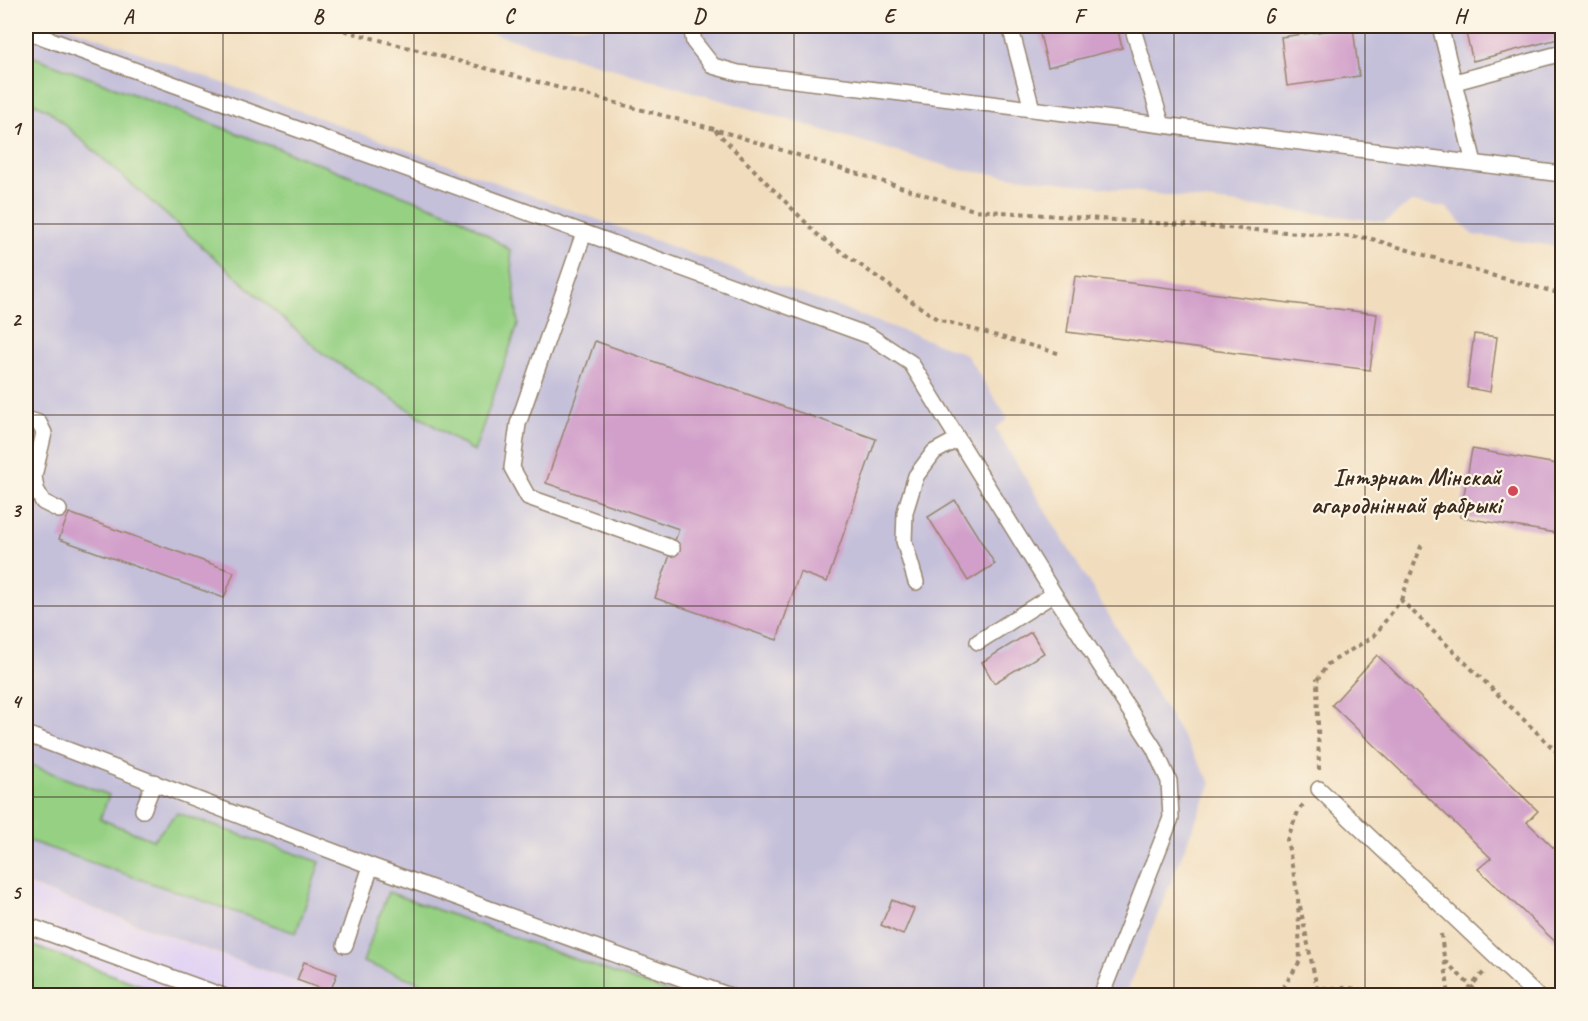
<svg xmlns="http://www.w3.org/2000/svg" width="1588" height="1021" font-family="Caveat,sans-serif">
  <style>
    .built { fill: #e2d4f3 }
    .industrial { fill: #c5c0da }
    .green { fill: #95d083; stroke: #687d50; stroke-width: 1.5 }
    .building { fill: #d19fca }
    .lines { fill: none; stroke-linecap: round; stroke-linejoin: round }
    .service-casing { stroke: #96846e; stroke-width: 18 }
    .path { stroke: #96846e; stroke-width: 4; stroke-dasharray: 4.5 4.5; stroke-linecap: butt }
    .service { stroke: #fff; stroke-width: 15 }
    .grid { fill: none; stroke: #3b2a1e; stroke-width: 1.5; stroke-opacity: 0.55 }
    .poi-dot { fill: #d1495b; stroke: #fcf5e5; stroke-width: 2 }
    .labels { text-anchor: middle; stroke-width: 4.5; stroke-linejoin: round; paint-order: stroke }
    .poi-label { font-size: 24px; font-weight: bold; fill: #3b2a1e; stroke: #fcf5e5; text-anchor: end }
    .neatline { fill: none; stroke: #3b2a1e; stroke-width: 2 }
    .grid-label { font-size: 20px; text-anchor: middle; font-weight: bold; fill: #3b2a1e }
  </style>
  <rect width="100%" height="100%" fill="#fcf5e5"/>
  <filter id="ink" filterUnits="userSpaceOnUse"><feTurbulence type="fractalNoise" baseFrequency=".0167" numOctaves="2"/><feDisplacementMap in="SourceGraphic" scale="12" xChannelSelector="R" yChannelSelector="G"/><feConvolveMatrix kernelMatrix="1 2 1 2 8 2 1 2 1" color-interpolation-filters="sRGB"/></filter>
  <filter id="wash" filterUnits="userSpaceOnUse"><feTurbulence type="fractalNoise" baseFrequency=".008" numOctaves="4" result="noise"/><feDisplacementMap in="SourceGraphic" scale="24" xChannelSelector="R" yChannelSelector="G"/><feGaussianBlur stdDeviation="1.35" result="paint"/><feColorMatrix in="noise" values="0 0 0 0 0 0 0 0 0 0 0 0 0 0 0 0 0 1.4 0 .05"/><feComposite in="paint" operator="in"/></filter>
  <g filter="url(#wash)">
    <rect width="100%" height="100%" fill="#f1ddbd"/>
    <path class="built" d="M26,885L330,995H26Z"/>
    <path class="industrial" d="M26,26H67L966,354L1008,419L995,428L1211,783L1125,995H332L26,884Z
      M467,26H1562V247L1473,235L1446,207L1411,202L1385,222L960,170Z"/>
    <path class="green" d="M26,54L458,216L510,250L518,324L474,452L322,353L48,110L26,99Z
      M26,763L109,795L100,819L153,840L177,813L320,862L296,933L26,840Z
      M388,892L675,995H455L363,962Z
      M26,943L167,995H26Z"/>
    <g id="blocks">
      <path class="building" d="M1038,26H1117L1122,48L1048,67Z
        M1464,26H1562V38L1473,61Z
        M1353,27L1359,76L1287,86L1281,37Z
        M1075,276L1377,314L1370,370L1067,332Z
        M1474,334L1497,337L1490,392L1467,388Z
        M595,341L876,439L827,582L800,572L777,640L655,598L679,529L546,483Z
        M1472,449L1562,465V534L1460,517Z
        M955,500L995,564L968,581L928,517Z
        M69,513L234,572L224,598L59,539Z
        M1031,632L1044,653L994,683L982,662Z
        M1377,655L1538,811L1527,822L1562,856V948L1478,869L1491,858L1332,705Z
        M892,900L914,909L903,935L881,925Z
        M304,962L337,974L330,992L297,980Z"/>
    </g>
  </g>
  <g filter="url(#ink)">
    <use href="#blocks" fill-opacity="0" stroke="#96846e" stroke-width="1.5"/>
    <g class="lines">
      <defs>
        <path id="service" d="M691,26L694,42L713,66L738,73L1562,174
          M1010,26L1032,109
          M1132,26L1162,125
          M1440,26L1474,163
          M26,31L870,336L911,363L1054,594L1154,748L1169,781L1171,818L1101,996
          M1455,82L1562,53
          M584,233L518,424L512,468L528,497L672,548
          M26,419L39,423L44,433L34,476L36,489L43,502L59,510
          M916,582L904,541L905,512L916,476L934,452L958,439
          M978,642L1054,594
          M26,734L371,866L730,996
          M1319,789L1537,996
          M143,810L154,782
          M26,925L223,996
          M345,945L371,866"/>
      </defs>
      <use href="#service" class="service-casing"/>
      <path class="path" d="M327,26L714,129L974,210L1369,238L1483,273L1562,294
        M715,130L819,236L937,319L1061,354
        M1401,600L1423,541
        M1319,770L1317,680L1328,664L1374,636L1401,600L1562,757
        M1300,906L1317,988L1321,996
        M1441,934L1449,996
        M1445,961L1481,996
        M1278,996L1300,961L1298,896L1287,840L1299,809L1304,804
        M1308,996L1317,988H1348L1408,996
        M1462,996L1484,972"/>
      <use href="#service" class="service"/>
    </g>
  </g>
  <path class="grid" d="M223,26V996M414,26V996M604,26V996M794,26V996M984,26V996M1174,26V996M1365,26V996M26,224H1562M26,415H1562M26,606H1562M26,797H1562"/>
  <circle class="poi-dot" cx="1513" cy="491" r="6"/>
  <g class="labels">
    <g class="poi-label">
      <text x="1501" y="485">Інтэрнат Мінскай<tspan x="1501" dy="28">агародніннай фабрыкі</tspan></text>
    </g>
  </g>
  <rect width="1588" height="1021" fill="none" stroke="#fcf5e5" stroke-width="66"/>
  <rect x="33" y="33" width="1522" height="955" class="neatline"/>
  <g class="grid-label">
    <text x="128" y="23">A</text>
    <text x="318" y="23">B</text>
    <text x="509" y="23">C</text>
    <text x="699" y="23">D</text>
    <text x="889" y="23">E</text>
    <text x="1079" y="23">F</text>
    <text x="1270" y="23">G</text>
    <text x="1460" y="23">H</text>
    <text x="16" y="135">1</text>
    <text x="16" y="326">2</text>
    <text x="16" y="517">3</text>
    <text x="16" y="708">4</text>
    <text x="16" y="899">5</text>
  </g>
</svg>
